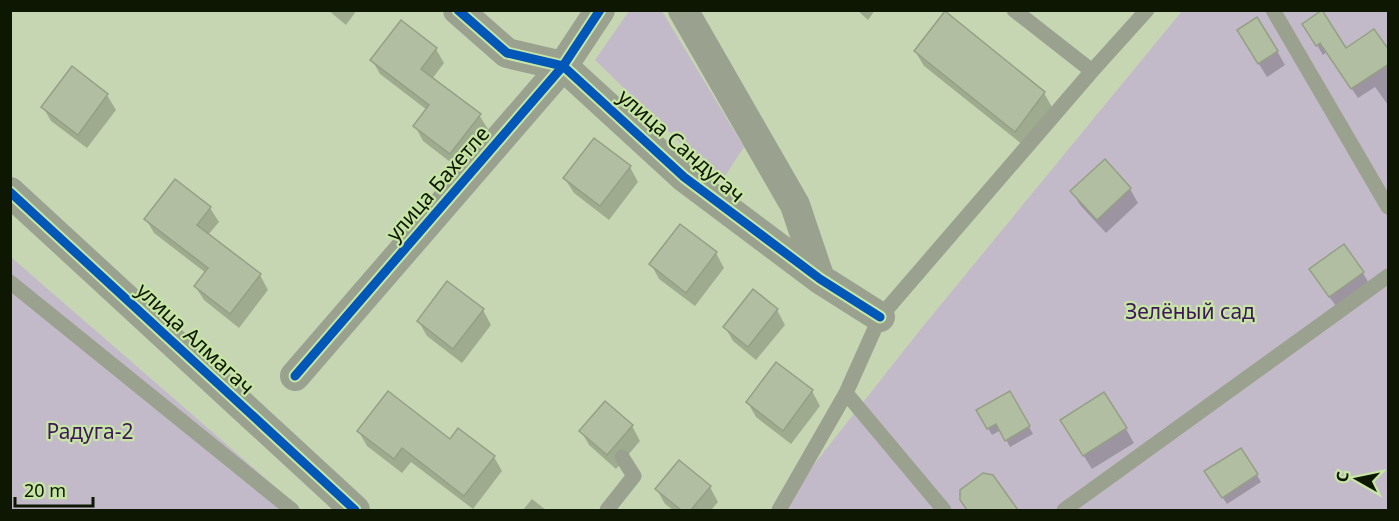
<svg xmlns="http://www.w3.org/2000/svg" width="1399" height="521" font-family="'Noto Sans',sans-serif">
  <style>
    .green { fill: #c3bac9 }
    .shadow { fill: #0003 }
    .building { fill: #b1bea1; stroke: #94a085; stroke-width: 1.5 }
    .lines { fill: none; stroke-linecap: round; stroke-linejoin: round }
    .service { stroke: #9aa28f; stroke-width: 15 }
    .minor { stroke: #9aa28f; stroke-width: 30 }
    .cycleway-casing { stroke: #c7e5a4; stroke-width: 13 }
    .cycleway { stroke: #0057b8; stroke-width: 9 }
    .labels { text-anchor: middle; stroke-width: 4.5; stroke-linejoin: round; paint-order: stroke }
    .street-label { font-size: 21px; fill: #0d1701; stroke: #c7e5a4 }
    .park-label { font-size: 21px; fill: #3e1659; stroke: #c7e5a4 }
  </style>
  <rect width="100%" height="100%" fill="#c6d6b3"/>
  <path class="green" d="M629,11H662L744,147L721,182L595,60Z
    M1182,11H1388V510H778L920,330Z
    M11,257L302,510H11Z"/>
  <path class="shadow" d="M328,10H357L346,25Z
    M857,10H875L868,20Z
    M401,22L436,49L444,63L432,79L479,115L488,129L458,168L423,141L415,126L427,110L380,74L372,60Z
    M1304,24L1346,50L1388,53V105L1375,87L1358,98L1327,52L1323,55Z
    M1247,45L1277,51L1285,65L1267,77Z
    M915,51L1044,93L1052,107L1023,145L924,66Z
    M72,68L107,95L116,110L87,148L51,121L43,107Z
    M1105,161L1130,189L1138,203L1106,233L1080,205L1072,191Z
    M630,167L638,182L609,220L574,193L565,179Z
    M210,208L219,222L208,235L260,275L268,290L239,328L204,300L195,286L206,273L154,233L146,219Z
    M716,253L724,268L695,306L659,279L651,264Z
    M1363,273L1371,287L1339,310L1319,283Z
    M448,283L483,310L491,325L462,363L427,336L419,322Z
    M777,310L785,325L756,360L733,341L725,327Z
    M777,364L812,391L820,406L791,444L756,417L748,403Z
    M1010,393L1033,434L1010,447L1001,430L992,435L978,411Z
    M605,403L632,426L640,441L616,469L589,445L581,431Z
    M1126,429L1134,443L1092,469L1070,434Z
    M359,432L450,441L494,457L502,471L473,509L411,462L402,473L367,446Z
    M1257,475L1261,482L1227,504L1210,479Z
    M992,477L1016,510H968L962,499Z
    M710,487L718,502L711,510H673L665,504L657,490Z
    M532,499L546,510H523Z"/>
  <path class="building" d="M1322,10L1346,48L1374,29L1389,50V64L1351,89L1320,43L1316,46L1302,24Z
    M945,11L1045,92L1015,132L914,51Z
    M1257,17L1278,51L1258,64L1237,30Z
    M401,20L437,48L421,69L481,114L450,154L413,126L429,105L370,60Z
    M72,66L108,94L78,135L41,107Z
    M594,138L631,166L600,206L563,178Z
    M1105,159L1131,188L1097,220L1070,191Z
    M175,179L211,207L197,225L261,274L230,314L194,286L208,268L144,219Z
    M680,224L717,252L686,293L649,264Z
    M1344,244L1364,272L1329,297L1309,269Z
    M447,281L484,309L453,349L417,321Z
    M753,289L778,309L748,347L723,327Z
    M776,362L813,390L783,431L746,402Z
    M388,391L450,439L458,428L495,456L464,496L402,448L394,459L357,431Z
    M1010,391L1030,426L1005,441L996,424L987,429L976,410Z
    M1104,392L1127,428L1083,456L1060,420Z
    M605,401L633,425L607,455L579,431Z
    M1241,448L1258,474L1222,498L1204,471Z
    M679,460L711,486L691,510H681L655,489Z
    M983,473L993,475L1018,510H967L960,500V490Z"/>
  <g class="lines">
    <path class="service" d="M1014,10L1092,71
      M1273,10L1388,207
      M10,282L292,510
      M846,393L944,510
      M607,510L634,476L622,457
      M779,510L846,393L880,317L1092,71L1147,10
      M1064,510L1388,276"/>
    <path class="minor" d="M458,10L507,53L563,66L684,177L820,279L880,317
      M683,10L795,205L820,279
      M10,192L355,510
      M295,376L563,66L600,10"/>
    <defs>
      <path id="cycleway" d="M458,10L507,53L563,66L684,177L820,279L880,317
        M10,192L355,510
        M295,376L563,66L600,10"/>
    </defs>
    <use href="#cycleway" class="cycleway-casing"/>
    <use href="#cycleway" class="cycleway"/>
  </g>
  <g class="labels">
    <g class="street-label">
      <text transform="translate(681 146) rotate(41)" y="7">улица Сандугач</text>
      <text transform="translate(438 184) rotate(-49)" y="7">улица Бахетле</text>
      <text transform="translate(195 339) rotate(43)" y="7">улица Алмагач</text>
    </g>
    <g class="park-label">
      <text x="1190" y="319">Зелёный сад</text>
      <text x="90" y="439">Радуга-2</text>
    </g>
  </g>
  <rect width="1399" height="521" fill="none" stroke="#0d1701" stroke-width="24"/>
  <g transform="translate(1357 479) rotate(279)" stroke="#c7e5a4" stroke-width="4.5" paint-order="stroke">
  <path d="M0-4.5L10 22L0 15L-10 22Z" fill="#0d1701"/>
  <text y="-9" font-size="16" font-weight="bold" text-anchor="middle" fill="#0d1701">С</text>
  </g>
  <path d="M15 497v9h78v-9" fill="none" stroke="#0d1701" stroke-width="3"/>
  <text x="24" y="497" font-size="18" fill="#0d1701" stroke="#c7e5a4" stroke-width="4.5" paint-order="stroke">20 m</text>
</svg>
